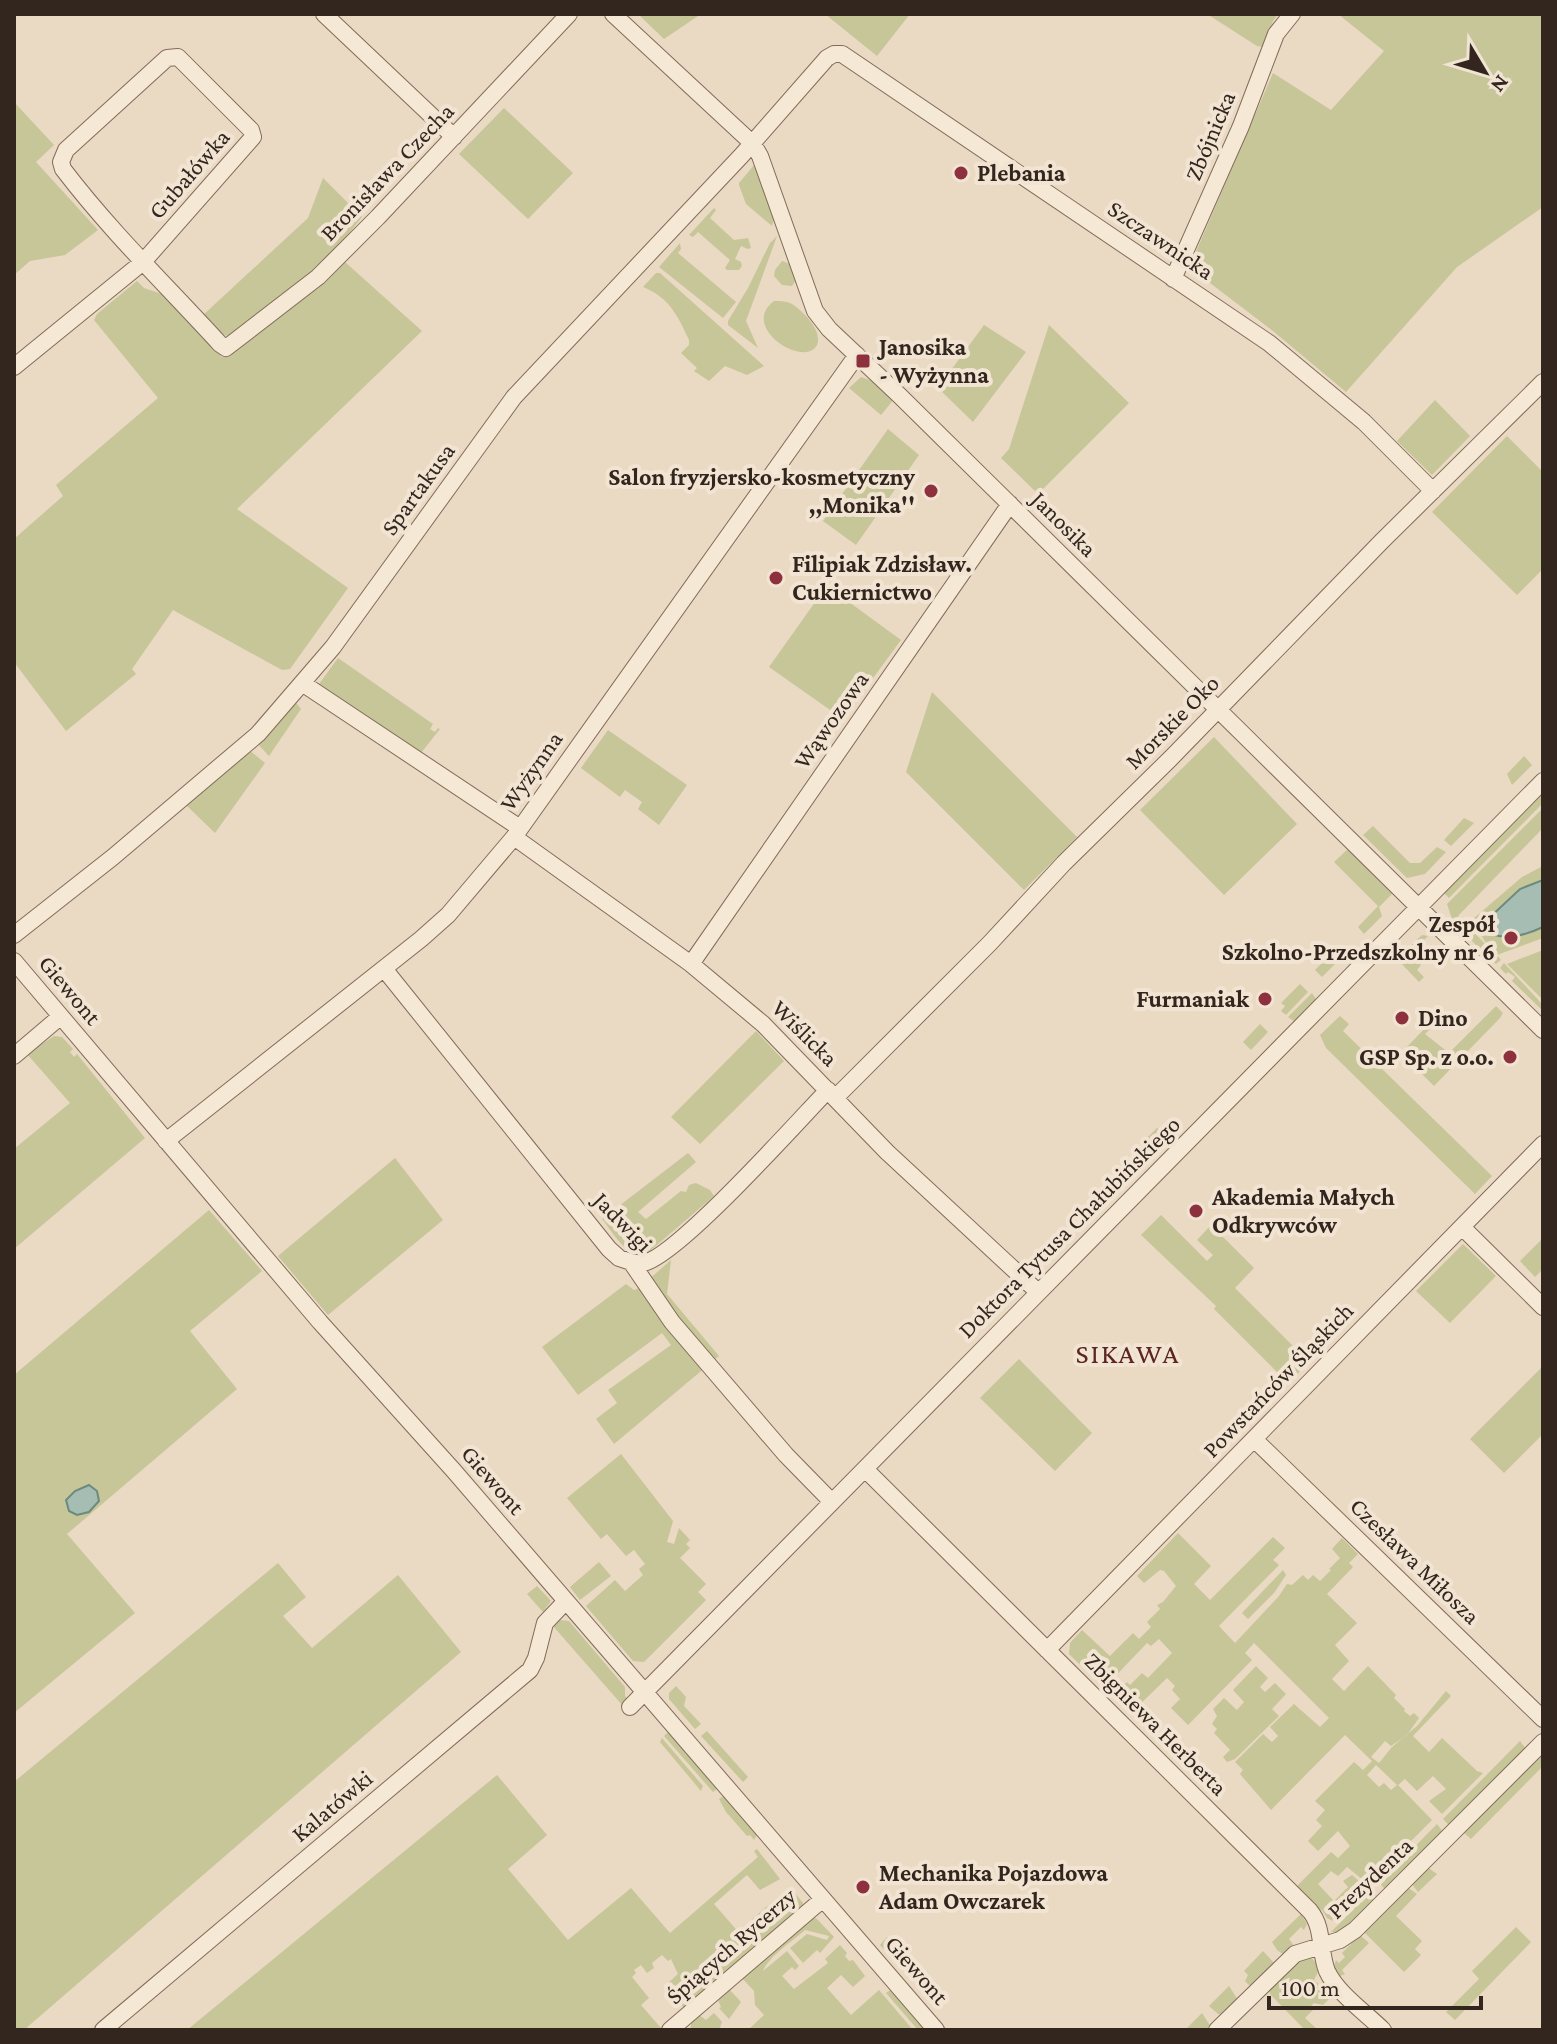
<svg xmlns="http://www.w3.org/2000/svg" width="1557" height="2044" font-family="'Crimson Pro',serif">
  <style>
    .green { fill: #c7c698; fill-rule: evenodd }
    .water { fill: #a5bdb3; stroke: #6d8a7f; stroke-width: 2 }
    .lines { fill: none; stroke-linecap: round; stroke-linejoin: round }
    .minor-casing { stroke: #826b5b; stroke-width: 18 }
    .minor { stroke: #f5e8d5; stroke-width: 16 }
    .poi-dot { fill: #8c313d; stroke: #f2e4d2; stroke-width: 3 }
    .labels { text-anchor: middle; stroke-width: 8; stroke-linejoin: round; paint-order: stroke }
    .street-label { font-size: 24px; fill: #33261e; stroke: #f2e4d2 }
    .poi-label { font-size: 24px; font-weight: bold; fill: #33261e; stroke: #f2e4d2; text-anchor: start }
    .quarter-label { font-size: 28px; letter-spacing: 2px; fill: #5c2621; stroke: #f2e4d2 }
  </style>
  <rect width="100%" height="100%" fill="#ead9c3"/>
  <path class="green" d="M638,14H701L664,39Z
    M825,14H910L877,56Z
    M1207,14H1278L1273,21L1263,47L1257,46Z
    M1338,14H1541L1543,16V207L1457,267L1346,392L1273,331L1193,270L1192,261L1273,73L1331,110L1384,51Z
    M14,102L54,145L36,162L98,230L65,255L30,261L14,275Z
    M504,108L573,173L528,219L459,154Z
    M755,164L774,219L772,226L746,204L739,185V183Z
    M323,178L362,217L325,263L232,336L219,335L201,317L308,218Z
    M714,208L716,210L710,218L734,240L748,238L751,248L748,249L741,246L735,259L741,262L742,266L739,270H727L725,268L730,260L698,232L693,237L689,235Z
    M777,236L746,321L758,348L728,325V321L748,288L770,243Z
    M680,243L681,249L678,253L736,302L723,318L659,267Z
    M782,261L790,264L796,280L792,286L782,285L774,276L775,270Z
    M345,262L422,331L237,509L348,588L290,669L282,670L173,610L132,669L136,674L66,731L14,662V539L63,496L56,485L158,398L94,320L97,314L137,281L144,288L162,294L222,357L230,356Z
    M656,273H660L764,366L747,375L725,366L709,381L694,371L697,368L681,353L689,345V340C678,316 669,297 643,287Z
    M774,301C780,301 787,301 792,304C803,311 823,331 817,345C804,369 739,327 774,301Z
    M984,325L1026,352L973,422L938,388Z
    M1049,325L1129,403L1038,494L1001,458L1009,449Z
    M861,377L873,381L894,399L881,415L849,388Z
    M1435,400L1470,436L1432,475L1397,441Z
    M888,429L919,455L856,545L823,521Z
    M1507,436L1543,472V569L1517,595L1432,512Z
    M827,586L901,640L843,719L769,667L818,598L826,604L830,599L822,592Z
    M338,658L433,724L430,729L435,732L438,728L440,729L421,753L319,684Z
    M932,692L1077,837L1024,890L906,772Z
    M294,700L301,709L269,756L255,741Z
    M608,730L687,785L659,825L638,809L642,802L625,790L620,797L581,768Z
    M1214,737L1297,824L1224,895L1140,810Z
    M249,750L265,763L215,833L186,805Z
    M1524,756L1532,765L1512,785L1507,774Z
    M1543,789V803L1449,898L1442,891Z
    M1543,808V828L1458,916L1493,952L1484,940L1473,919L1522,877L1543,866V880L1520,889L1483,925V929C1501,942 1524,936 1543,927V938L1497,955L1501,960L1496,964L1486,955L1489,952L1483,946L1480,949L1453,922L1447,904Z
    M1464,818L1474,823L1451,846L1444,840Z
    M1373,826L1410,863H1420L1437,847L1446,852L1425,874L1407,878L1363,835Z
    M1349,848L1393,893L1379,907L1382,916L1364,934L1358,927L1378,906L1334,862Z
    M1422,935L1428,936L1409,955L1421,965L1417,970L1424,977L1419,982L1397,959Z
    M1337,948L1344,955L1322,977L1315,970Z
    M1543,950V996L1541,998L1507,964Z
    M1504,963L1543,1005V1011L1512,981L1515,977L1508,972L1506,974L1500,968Z
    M1300,984L1308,992L1286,1015L1281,1011L1285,1006L1281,1003Z
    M1312,993L1317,1001L1295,1022L1288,1017Z
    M1496,1006L1503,1013L1500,1018L1434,1086L1401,1053L1430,1023L1433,1026L1425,1034L1449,1053Z
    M1340,1016L1349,1024L1343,1031L1492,1176L1475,1194L1326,1048L1320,1035Z
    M1260,1024L1268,1032L1251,1050L1243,1042Z
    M756,1031L784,1061L700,1144L671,1117Z
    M54,1036L62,1037L73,1049L70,1052L74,1057L77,1054L145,1138L14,1249V1149L70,1103L27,1054Z
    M1157,1128L1169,1134L1152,1150L1147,1138Z
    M688,1153L696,1162L638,1212L646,1219L681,1191L686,1192L689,1185L696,1183L710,1190L714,1196L644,1256C624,1254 614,1234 602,1219Z
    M395,1158L443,1220L328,1315L278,1256Z
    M209,1210L262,1271L190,1331L237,1389L67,1534L135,1613L14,1713V1375Z
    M1161,1215L1207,1261L1213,1255L1197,1240L1211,1225L1254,1268L1235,1288L1309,1362L1288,1383L1214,1309L1216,1306L1141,1235Z
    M1543,1238V1269L1535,1277L1520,1261Z
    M1463,1244L1496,1276L1450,1323L1416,1291Z
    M671,1260L667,1294L719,1356L614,1444L596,1419L617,1403L608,1390L671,1345L662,1333L578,1395L542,1347L626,1284L634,1290L639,1288Z
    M1019,1359L1092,1433L1055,1471L980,1398Z
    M1543,1366V1434L1504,1473L1470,1439Z
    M621,1454L673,1521L667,1542L674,1544L679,1528L690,1540L686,1544L690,1548L680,1558L706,1584L698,1592L706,1600L644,1662L633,1661L586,1606L615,1580L625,1591L643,1575L639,1569L645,1564L634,1550L626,1556L607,1534L601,1539L567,1498Z
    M1178,1533L1211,1566L1194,1584L1210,1600L1273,1537L1285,1548L1273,1560L1279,1565L1219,1626L1235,1643L1279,1596L1287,1584L1292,1585L1303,1575L1308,1580L1313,1575L1320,1581L1331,1570L1329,1569L1340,1558L1332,1549L1342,1538L1358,1554L1349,1563L1353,1567L1327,1594L1357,1623L1335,1645L1349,1661L1332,1679L1344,1691L1368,1666L1396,1695L1394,1698L1405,1709L1404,1711L1410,1716L1414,1713L1419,1718L1407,1735L1391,1746L1385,1741L1371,1757L1379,1763L1392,1747L1417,1726L1446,1691L1451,1696L1413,1736L1429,1752L1442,1738L1477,1771L1483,1773L1442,1814L1429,1801L1446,1789L1433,1776L1417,1791L1405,1779L1398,1785L1432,1820L1368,1884L1347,1867L1338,1876L1331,1871L1318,1884L1334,1901L1348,1887L1343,1881L1352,1875L1368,1889L1335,1922L1327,1918L1322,1910L1316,1908L1298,1889V1885L1331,1852L1338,1858L1350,1846L1338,1831L1318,1851L1308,1841L1322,1826L1316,1820L1325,1810L1315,1801L1354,1762L1363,1770L1372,1761L1345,1735L1271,1810L1240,1774L1243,1770L1235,1762L1263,1734L1272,1742L1278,1736L1270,1727L1294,1704L1320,1727L1329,1718L1254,1643L1245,1653L1252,1660L1188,1725L1171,1708L1180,1699L1172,1690L1175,1686L1167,1678L1131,1713L1113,1696L1127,1682L1130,1685L1142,1673L1148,1678L1172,1653L1159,1639L1151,1646L1147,1643L1104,1688L1069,1654L1070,1643L1082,1630L1110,1656L1133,1633L1139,1639L1151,1627L1147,1622L1160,1609L1157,1605L1163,1602L1176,1586L1164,1571L1160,1570L1144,1583L1137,1576ZM1376,1765L1397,1785L1391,1790L1384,1783L1379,1787L1367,1775Z
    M599,1562L611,1576L580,1600L570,1587Z
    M278,1563L306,1597L283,1616L312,1648L398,1575L461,1652L24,2030H14V1782Z
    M1283,1570L1286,1575L1274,1593L1248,1619L1242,1613Z
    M537,1586L551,1601L543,1612L527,1594Z
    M560,1620L569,1621L625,1687V1696L628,1700L623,1706L553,1626Z
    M1256,1666L1268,1678L1260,1687L1265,1692L1275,1683L1286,1694L1272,1709L1279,1716L1235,1759L1227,1762L1223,1757L1230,1750L1214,1733L1217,1729L1212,1724L1217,1716L1213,1709L1224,1698L1237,1710L1244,1702L1233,1690Z
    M676,1686L686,1697L684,1706L701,1724L695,1729L669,1699V1693Z
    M707,1731L748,1777L743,1782L701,1736Z
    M668,1732L671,1733L717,1786V1789L713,1792L664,1736Z
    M662,1738L703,1786L701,1791L660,1742Z
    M1520,1741L1526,1749L1451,1824H1448L1443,1819Z
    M1543,1750V1766L1471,1839L1464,1833Z
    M497,1775L547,1835L508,1869L568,1940L631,1888L670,1933L758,1857L754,1851L757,1849L780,1879L760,1890L747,1875L714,1904L748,1943L762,1931L752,1919L790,1887L803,1903L804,1908L685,2009L668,1990L672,1987L668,1983L678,1974L671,1959L668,1961L662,1955L652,1963L654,1968L647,1973L641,1965L634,1970L636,1973L632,1977L649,1998L641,2005L661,2028L659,2030H187Z
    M723,1796L758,1833L754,1840L750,1835L747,1836L726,1812L719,1799Z
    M1437,1824L1443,1832L1388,1888H1384L1379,1883Z
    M1427,1867L1437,1874L1418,1892L1411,1883Z
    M1407,1887L1417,1894L1396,1916L1422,1941L1415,1949L1421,1955L1404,1972L1364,1932Z
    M1373,1889L1378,1898L1345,1932H1331Z
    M1301,1914L1307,1924L1304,1930L1301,1927L1289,1939L1294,1946L1284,1955L1277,1950L1272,1942Z
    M812,1917L817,1919L834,1937L820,1953L817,1950L803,1963L790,1948L807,1934L827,1940L829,1936L805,1930C793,1941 770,1955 763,1971L787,1951L799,1966L795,1970L792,1967L782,1976L794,1989L828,1963L825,1959L840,1945L847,1953L845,1956L849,1961L853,1960L865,1976L853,1987L841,1975L827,1988L851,2015L879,1990L913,2030H748L764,2015L755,2005L754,1991L740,1976Z
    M1516,1927L1531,1942L1455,2020L1446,2012L1479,1979L1472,1971Z
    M1360,1935L1369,1943L1342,1970L1345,1974L1338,1977L1333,1969L1336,1960L1339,1963L1345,1957L1342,1953Z
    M887,1937L908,1962L901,1968L880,1945Z
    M1263,1951L1275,1964L1253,1985H1249L1245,1981L1248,1975L1244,1971Z
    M1310,1956L1320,1968L1314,1980L1332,1996L1323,2005L1314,2003L1310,2007L1313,2010L1305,2018L1318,2030H1302L1303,2028L1270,1994L1269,1989L1300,1958Z
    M1229,1986L1238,2000L1223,2015L1218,2014L1209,2006Z
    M728,1988L741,2002L729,2019L719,2008L721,2007L717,1998Z
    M892,1989L927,2030H918L886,1993Z
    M714,2013L722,2022L720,2027L722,2030H690L692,2020L698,2014L706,2020Z
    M1202,2013L1211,2027L1207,2030H1185Z"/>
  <path class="water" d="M1543,880V927C1524,936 1500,942 1483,929V924L1488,919L1520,889Z
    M89,1485L97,1491L99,1501L89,1512L77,1515L69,1511L66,1500L75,1491Z"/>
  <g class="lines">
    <defs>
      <path id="minor" d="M324,14L454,137
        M613,14L753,144L760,156L815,311L829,329L900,396L1543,1030
        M1173,279L1241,126L1276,34L1292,14
        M14,367L143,262L253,137L251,130L178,57L167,58L66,150L61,162L63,169C111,232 167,286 220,344L226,348L318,277L378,217L569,14
        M302,683L520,828
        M514,837L691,964L763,1024L887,1152L1038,1292
        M14,935L113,857L258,734L333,647L514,397L742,155L827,58L834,54H842L1269,343L1364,422L1433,491
        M14,961L320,1322L454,1471L936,2030
        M691,964L1010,504
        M385,970L609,1249L619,1258L631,1262L672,1322L786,1455L832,1502
        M14,1056L60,1017
        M836,1097L990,943L1064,863L1171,758L1382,541L1543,382
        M166,1141L421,939L448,915L514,837L857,355
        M1462,1227L1543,1307
        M631,1262C635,1263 639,1264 643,1263C676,1258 798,1121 828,1090
        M1254,1439L1543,1719
        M865,1469L1310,1911C1324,1928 1319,1951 1327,1971C1337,1993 1366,2013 1383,2030
        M1047,1650L1543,1144
        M630,1707L1543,781
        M103,2030L530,1670L536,1658L545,1623L566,1601
        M670,2030L823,1899
        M1217,2030L1295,1954L1340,1940L1355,1930L1543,1742"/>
    </defs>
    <use href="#minor" class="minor-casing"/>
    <use href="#minor" class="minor"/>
  </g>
  <g class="poi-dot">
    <circle cx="961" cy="173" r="8"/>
    <rect x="855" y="353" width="16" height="16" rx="4"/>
    <circle cx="931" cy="491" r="8"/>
    <circle cx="776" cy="578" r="8"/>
    <circle cx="1511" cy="938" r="8"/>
    <circle cx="1265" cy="999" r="8"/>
    <circle cx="1402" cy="1018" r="8"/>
    <circle cx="1510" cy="1057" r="8"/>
    <circle cx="1196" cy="1211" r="8"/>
    <circle cx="863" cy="1887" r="8"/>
  </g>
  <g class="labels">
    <g class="street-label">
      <text transform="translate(1210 136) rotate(-67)" y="8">Zbójnicka</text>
      <text transform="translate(387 172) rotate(-46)" y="8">Bronisława Czecha</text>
      <text transform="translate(189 174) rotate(-49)" y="8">Gubałówka</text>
      <text transform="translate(1161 240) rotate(34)" y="8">Szczawnicka</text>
      <text transform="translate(418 489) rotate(-54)" y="8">Spartakusa</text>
      <text transform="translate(1064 524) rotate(45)" y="8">Janosika</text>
      <text transform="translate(831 720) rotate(-55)" y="8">Wąwozowa</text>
      <text transform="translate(1172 722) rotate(-45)" y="8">Morskie Oko</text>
      <text transform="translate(531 771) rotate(-55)" y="8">Wyżynna</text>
      <text transform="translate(70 990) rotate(50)" y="8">Giewont</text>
      <text transform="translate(805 1033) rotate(45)" y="8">Wiślicka</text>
      <text transform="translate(623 1222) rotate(46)" y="8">Jadwigi</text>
      <text transform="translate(1069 1227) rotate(-45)" y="8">Doktora Tytusa Chałubińskiego</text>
      <text transform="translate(1278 1380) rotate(-46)" y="8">Powstańców Śląskich</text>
      <text transform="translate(493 1480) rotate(49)" y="8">Giewont</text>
      <text transform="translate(1415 1561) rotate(44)" y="8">Czesława Miłosza</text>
      <text transform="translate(1156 1724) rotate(45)" y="8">Zbigniewa Herberta</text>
      <text transform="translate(332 1806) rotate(-40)" y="8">Kalatówki</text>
      <text transform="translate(1370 1878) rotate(-43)" y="8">Prezydenta</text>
      <text transform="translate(731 1946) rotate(-41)" y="8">Śpiących Rycerzy</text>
      <text transform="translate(917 1970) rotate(49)" y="8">Giewont</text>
    </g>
    <g class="poi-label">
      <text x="977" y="181">Plebania</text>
      <text x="879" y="355">Janosika<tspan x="879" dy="28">- Wyżynna</tspan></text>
      <text x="915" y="485" text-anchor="end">Salon fryzjersko-kosmetyczny<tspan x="915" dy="28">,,Monika''</tspan></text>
      <text x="792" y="572">Filipiak Zdzisław.<tspan x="792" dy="28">Cukiernictwo</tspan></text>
      <text x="1495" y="932" text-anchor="end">Zespół<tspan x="1495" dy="28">Szkolno-Przedszkolny nr 6</tspan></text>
      <text x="1249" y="1007" text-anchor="end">Furmaniak</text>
      <text x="1418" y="1026">Dino</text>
      <text x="1494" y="1065" text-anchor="end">GSP Sp. z o.o.</text>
      <text x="1212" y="1205">Akademia Małych<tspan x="1212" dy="28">Odkrywców</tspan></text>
      <text x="879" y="1881">Mechanika Pojazdowa<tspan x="879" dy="28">Adam Owczarek</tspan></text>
    </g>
    <g class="quarter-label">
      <text x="1128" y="1363">SIKAWA</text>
    </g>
  </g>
  <rect width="1557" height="2044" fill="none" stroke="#33261e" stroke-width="32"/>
  <g transform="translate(1485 72) rotate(128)" stroke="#f2e4d2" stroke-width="6" paint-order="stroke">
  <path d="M0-6L14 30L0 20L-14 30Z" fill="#33261e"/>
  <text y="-12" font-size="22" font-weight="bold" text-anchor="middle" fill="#33261e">N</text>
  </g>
  <path d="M1269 1996v12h212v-12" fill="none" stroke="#33261e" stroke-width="4"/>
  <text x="1281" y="1996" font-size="24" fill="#33261e" stroke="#f2e4d2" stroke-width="6" paint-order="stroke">100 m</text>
</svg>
